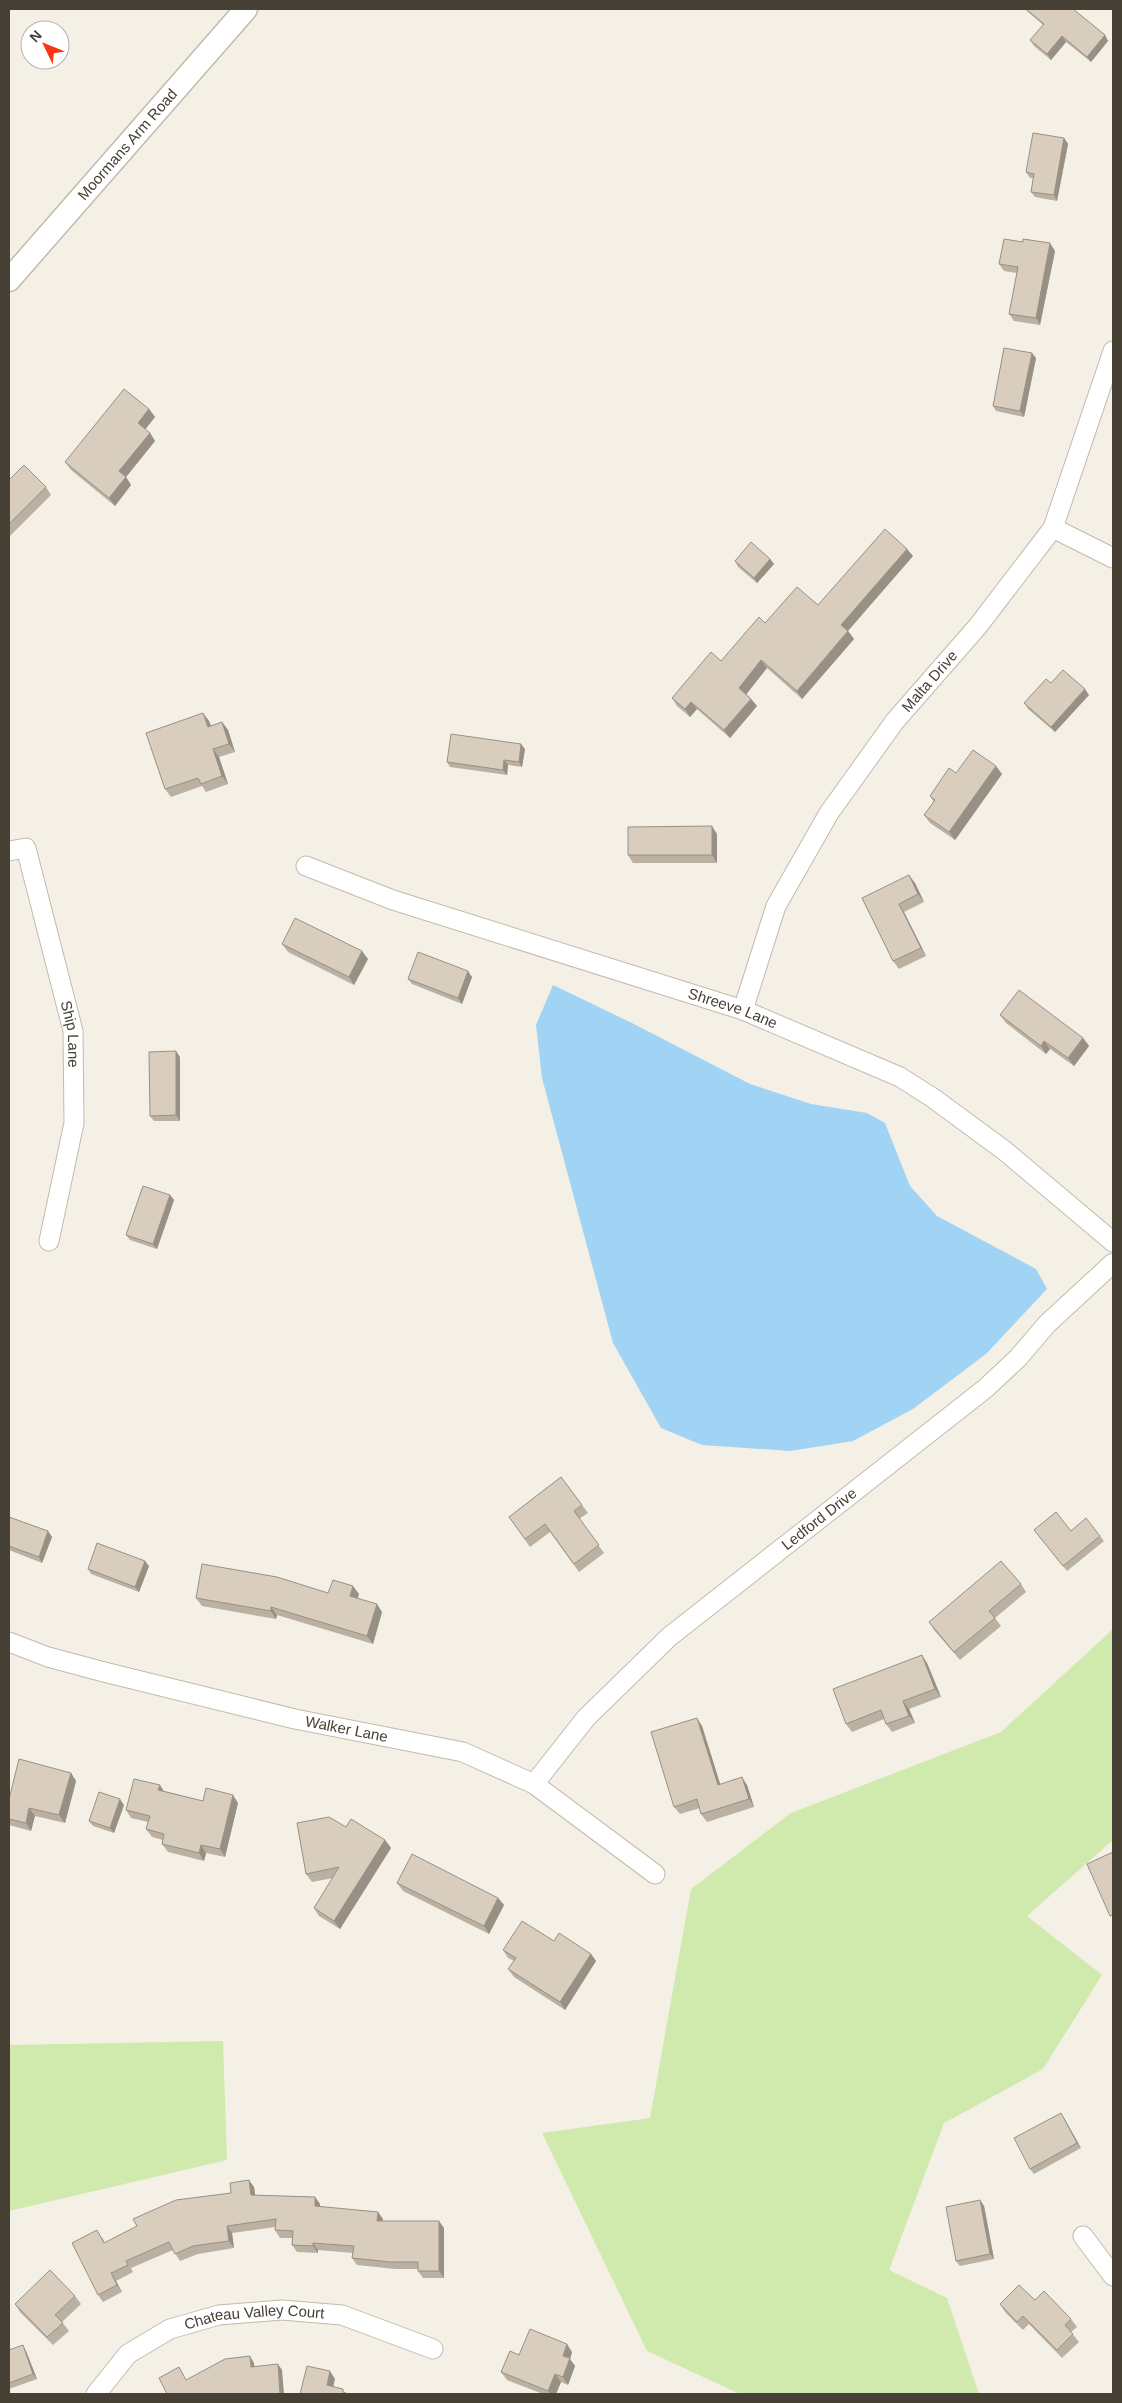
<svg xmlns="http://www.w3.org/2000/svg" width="1122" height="2403" font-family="Arial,sans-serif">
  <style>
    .green { fill: #d0eaad }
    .water { fill: #a0d3f4 }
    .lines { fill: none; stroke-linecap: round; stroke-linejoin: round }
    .minor-casing { stroke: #c3baab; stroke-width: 21 }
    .tertiary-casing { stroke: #c3baab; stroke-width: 25 }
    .minor { stroke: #fff; stroke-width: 19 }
    .tertiary { stroke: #fff; stroke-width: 22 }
    .wall { fill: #bbb1a3 }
    .shaded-wall { fill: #989085 }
    .building { fill: #d9cebe; stroke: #989085 }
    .labels { text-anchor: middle; stroke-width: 4; stroke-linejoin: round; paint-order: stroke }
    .street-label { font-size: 15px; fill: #474035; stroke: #fff }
  </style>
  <rect width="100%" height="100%" fill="#f4f0e6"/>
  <path class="green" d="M1113,1629V1840L1027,1916L1102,1975L1043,2069L944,2123L889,2270L947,2298L979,2394H740L647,2351L542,2133L650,2118L691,1889L791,1813L1001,1732Z
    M223,2041L227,2160L9,2211V2045Z"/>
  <path class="water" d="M553,985L632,1023L750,1084L811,1104L867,1113L885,1123L910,1186L937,1216L1036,1269L1047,1289L986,1354L913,1409L853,1441L790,1451L702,1445L661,1428L613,1343L542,1078L536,1025Z"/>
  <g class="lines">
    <defs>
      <g id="minor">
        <path d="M1053,528L1113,558"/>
        <path id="s1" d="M9,851L26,848L73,1031L74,1123L49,1241"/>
        <path id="s2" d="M306,866L393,900L743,1010L900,1077L933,1098L1005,1151L1113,1242"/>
        <path id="s3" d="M743,1010L776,906L829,813L895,721L978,626L1053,528L1113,351"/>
        <path id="s4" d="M9,1642L48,1657L104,1672L295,1719L463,1752L534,1784L655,1874"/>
        <path id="s5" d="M534,1784L586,1718L669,1637L986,1388L1018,1358L1047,1324L1113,1263"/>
        <path d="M1083,2236L1113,2276"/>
        <path id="s6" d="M96,2394L128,2354L170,2329L219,2315L282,2310L342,2315L433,2349"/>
      </g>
      <g id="tertiary">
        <path id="s7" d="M9,280L246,9"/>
      </g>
    </defs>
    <use href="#minor" class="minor-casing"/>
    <use href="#tertiary" class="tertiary-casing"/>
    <use href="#minor" class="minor"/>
    <use href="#tertiary" class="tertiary"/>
  </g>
  <path class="wall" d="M1025,9H1073L1105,35L1108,41L1091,62L1066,42L1051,60L1034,46L1030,40L1043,25L1027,11Z
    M1064,138L1068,144L1057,201L1035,197L1031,192L1033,178H1030L1026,172Z
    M1055,251L1040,325L1014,321L1009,314L1017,273L1004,271L999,264Z
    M1036,358L1024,417L996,411L993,406Z
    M149,409L155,417L145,429L150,433L155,441L126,477L131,485L115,506L71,470L65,462Z
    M9,480L46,487L51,495L9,537Z
    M913,556L848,631L854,639L802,699L767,668L746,694L751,699L757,706L730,738L697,709L690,717L677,706L672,698L721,661L765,623L818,605Z
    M770,559L774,564L757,583L738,567L735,561Z
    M1051,683L1089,695L1055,732L1028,709L1024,703Z
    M209,721L211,726L222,722L228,730L235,752L219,757L228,784L206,792L202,786L171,797L165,789Z
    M525,749L522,767L508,765L507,775L450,767L447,762Z
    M956,773L1002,774L955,840L930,823L924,815L934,802L930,796Z
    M717,834V863H633L628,855Z
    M915,883L924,902L904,912L926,956L899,969L893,961L862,898Z
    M282,944L368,959L354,985L288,952Z
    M472,977L462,1004L412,984L408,979Z
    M1000,1015L1083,1038L1089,1046L1074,1066L1050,1049L1046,1054L1006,1023Z
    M180,1057V1121H154L150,1116Z
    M170,1195L174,1200L157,1249L130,1240L126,1235Z
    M561,1477L588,1513L579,1519L604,1553L579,1572L550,1532L530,1547L509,1517Z
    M9,1517L48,1531L52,1537L42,1563L9,1550Z
    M1034,1530L1071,1531L1100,1536L1104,1541L1067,1571Z
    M149,1566L139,1592L91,1574L88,1569Z
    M1021,1584L1026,1592L995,1618L1001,1626L960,1660L934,1630L929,1622Z
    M328,1593L359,1594L357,1598L382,1612L373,1644L277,1615L276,1619L202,1606L196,1598Z
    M927,1663L941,1697L909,1709L915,1723L892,1732L886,1724L884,1719L852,1732L846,1724Z
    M702,1726L720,1784L747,1785L754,1807L707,1822L701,1814L700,1808L680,1814L674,1807Z
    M71,1773L76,1781L65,1823L35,1816L31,1831L9,1825V1799Z
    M164,1791L203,1801L238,1803L225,1857L206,1853L204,1861L168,1852L162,1844L163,1840L152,1837L146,1829L148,1822L131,1818L126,1810Z
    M124,1805L114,1833L93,1826L89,1821Z
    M346,1827L385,1840L391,1848L340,1929L319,1916L314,1908L333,1878L312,1882L306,1874Z
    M397,1883L498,1898L504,1905L489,1934L403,1891Z
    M554,1941L591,1954L596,1961L565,2010L514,1977L508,1969L514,1961L508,1958L503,1950Z
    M1064,2118L1081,2148L1034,2174L1030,2169Z
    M254,2187L255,2195L315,2197L320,2204V2207L383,2219V2221L444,2228V2278H423L418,2271V2269H395L357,2265L352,2258L353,2253L318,2250V2253L297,2252L292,2245V2238H280L275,2230V2227L232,2233L234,2248L198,2254L180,2261L173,2250L131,2268L133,2272L116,2281L122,2292L103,2302L98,2295L102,2237L105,2243L231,2193Z
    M980,2200L984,2206L994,2259L960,2266L956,2261Z
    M75,2296L81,2304L62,2322L69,2331L53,2345L20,2312L15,2304Z
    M1035,2300L1071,2319L1077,2327L1071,2332L1079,2342L1062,2358L1029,2324L1023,2330L1005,2312L1000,2304Z
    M9,2350L26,2351L37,2379L9,2389Z
    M572,2352L570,2359L575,2366L568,2385L561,2382L556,2394H543L507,2380L501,2372L519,2355Z"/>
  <path class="shaded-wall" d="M1105,35L1108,41L1091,62L1087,57Z
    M1062,36L1066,42L1051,60L1047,54Z
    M1064,138L1068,144L1057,201L1054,195Z
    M1050,243L1055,251L1040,325L1036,318Z
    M1032,353L1036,358L1024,417L1020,411Z
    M149,409L155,417L144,431L138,423Z
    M150,433L155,441L126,477L131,485L115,506L109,498L119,471Z
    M907,549L913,556L846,633L841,625Z
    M770,559L774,564L757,583L754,578Z
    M848,631L854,639L802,699L797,691Z
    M761,660L767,668L745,696L739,688Z
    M1085,689L1089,695L1055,732L1051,727Z
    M751,699L757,706L730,738L724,730Z
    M691,702L697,709L690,717L685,709Z
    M203,713L209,721L214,735L208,727Z
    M222,722L228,730L235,752L229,744Z
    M521,744L525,749L522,767L519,762Z
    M213,749L219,757L228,784L222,776Z
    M504,760L508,765L507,775L503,770Z
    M996,766L1002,774L955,840L949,832Z
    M712,826L717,834V863L712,855Z
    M909,875L915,883L924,902L918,894Z
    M899,904L904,912L926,956L921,948Z
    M362,951L368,959L354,985L349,977Z
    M468,971L472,977L462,1004L458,998Z
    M1083,1038L1089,1046L1074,1066L1068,1058Z
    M1044,1041L1050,1049L1046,1054L1041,1046Z
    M176,1051L180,1057V1121L176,1115Z
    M9,1112L10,1131L9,1129Z
    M170,1195L174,1200L157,1249L153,1244Z
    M48,1531L52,1537L42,1563L39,1557Z
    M145,1561L149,1566L139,1592L135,1587Z
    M353,1586L359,1594L356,1604L350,1596Z
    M377,1604L382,1612L373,1644L367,1636Z
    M271,1607L277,1615L276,1619L271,1611Z
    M922,1655L927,1663L941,1697L935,1689Z
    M903,1701L909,1709L915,1723L909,1716Z
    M697,1718L702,1726L723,1793L718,1785Z
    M71,1773L76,1781L65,1823L59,1815Z
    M742,1777L747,1785L754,1807L749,1799Z
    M160,1785L165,1793L158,1790Z
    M233,1795L238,1803L225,1857L220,1849Z
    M120,1799L124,1805L114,1833L110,1828Z
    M29,1808L35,1816L31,1831L26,1823Z
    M385,1840L391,1848L340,1929L334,1921Z
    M201,1845L206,1853L204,1861L199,1853Z
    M498,1898L504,1905L489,1934L484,1926Z
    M591,1954L596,1961L565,2010L560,2002Z
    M1061,2113L1064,2118L1081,2148L1077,2143Z
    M249,2180L254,2187L256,2202L251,2195Z
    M315,2197L320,2204V2213L315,2206Z
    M980,2200L984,2206L994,2259L990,2254Z
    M378,2212L383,2219L382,2228L377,2221Z
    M439,2221L444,2228V2278L439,2271Z
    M227,2226L232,2233L234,2248L229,2241Z
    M313,2243L318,2250V2253L313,2246Z
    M111,2273L116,2281L122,2292L117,2285Z
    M567,2344L572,2352L570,2359L575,2366L568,2385L563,2377V2356Z
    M23,2345L26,2351L37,2379L33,2374Z
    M250,2356L254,2363L255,2373L251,2367Z
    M278,2364L282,2370L284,2394H280Z
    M330,2371L335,2379L332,2392L327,2385Z
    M555,2374L561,2382L556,2394H551L548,2391Z"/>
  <path class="building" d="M1026,9H1073L1105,35L1087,57L1062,36L1047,54L1030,40L1044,24Z
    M1033,133L1064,138L1054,195L1031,192L1034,174L1026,172Z
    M1004,239L1023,242V239L1050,243L1036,318L1009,314L1018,267L999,264Z
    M1004,348L1032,353L1020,411L993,406Z
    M124,389L149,409L138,423L150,433L119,471L126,477L109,498L65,462Z
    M24,465L46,487L9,524V480Z
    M885,529L907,549L841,625L848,631L797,691L761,660L739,688L751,699L724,730L691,702L685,709L672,698L711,652L721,661L759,617L765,623L797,587L818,605Z
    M751,542L770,559L754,578L735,561Z
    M1063,670L1085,689L1051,727L1024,703L1046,679L1051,683Z
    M203,713L208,727L222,722L229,744L213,749L222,776L201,784L198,778L165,789L146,733Z
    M451,734L521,744L519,762L504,760L503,770L447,762Z
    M973,750L996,766L949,832L924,815L935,800L930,796L949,768L956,773Z
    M712,826V855H628V827Z
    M909,875L918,894L899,904L921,948L893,961L862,898Z
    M295,918L362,951L349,977L282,944Z
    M418,952L468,971L458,998L408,979Z
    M1019,990L1083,1038L1068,1058L1044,1041L1041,1046L1000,1015Z
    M176,1051V1115L150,1116L149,1052Z
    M143,1186L170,1195L153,1244L126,1235Z
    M561,1477L582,1505L574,1511L599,1545L574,1564L545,1524L525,1539L509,1517Z
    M1056,1512L1071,1531L1086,1518L1100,1536L1063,1566L1034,1530Z
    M9,1517L48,1531L39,1557L9,1546Z
    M97,1543L145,1561L135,1587L88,1569Z
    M1001,1561L1021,1584L989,1611L995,1618L954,1652L929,1622Z
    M202,1564L277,1577L328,1593L333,1580L353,1586L350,1596L377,1604L367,1636L271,1607V1611L196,1598Z
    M922,1655L935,1689L903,1701L909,1716L886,1724L881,1710L846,1724L833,1689Z
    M697,1718L718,1785L742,1777L749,1799L701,1814L697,1799L674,1807L651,1732Z
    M19,1759L71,1773L59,1815L29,1808L26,1823L9,1819V1799Z
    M134,1779L160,1785L158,1790L203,1801L206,1788L233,1795L220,1849L201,1845L199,1853L162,1844L164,1834L146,1829L150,1816L126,1810Z
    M99,1792L120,1799L110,1828L89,1821Z
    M329,1817L346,1827L351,1819L385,1840L334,1921L314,1908L339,1867L306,1874L297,1823Z
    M1113,1852V1915L1110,1916L1087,1864Z
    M412,1854L498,1898L484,1926L397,1883Z
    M522,1921L554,1941L559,1933L591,1954L560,2002L508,1969L516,1958L503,1950Z
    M1061,2113L1077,2143L1030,2169L1014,2138Z
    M249,2180L251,2195L315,2197V2206L378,2212L377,2221H439V2271H418V2262H390L352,2258L354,2246L313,2243V2246L292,2245L293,2231L275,2230L276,2219L227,2226L229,2241L193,2246L175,2254L169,2242L126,2261L128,2265L111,2273L117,2285L98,2295L72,2243L97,2230L104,2243L137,2226L133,2219L176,2200L231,2193L230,2183Z
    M980,2200L990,2254L956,2261L946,2207Z
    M50,2270L75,2296L55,2315L63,2323L47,2337L15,2304Z
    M1019,2285L1035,2300L1044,2291L1071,2319L1065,2325L1073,2334L1057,2350L1023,2316L1017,2322L1000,2304Z
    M530,2329L567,2344L563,2356L570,2358L563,2377L555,2374L548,2391L501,2372L510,2351L519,2355Z
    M23,2345L33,2374L9,2383V2350Z
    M250,2356L251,2367L278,2364L280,2394H167L159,2378L179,2367L186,2380L225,2359Z
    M307,2366L330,2371L327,2385L343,2389V2392L348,2394H300Z"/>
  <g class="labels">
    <g class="street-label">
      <text dy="5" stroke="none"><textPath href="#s7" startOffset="180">Moormans Arm Road</textPath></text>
      <text dy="5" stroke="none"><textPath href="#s3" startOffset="382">Malta Drive</textPath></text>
      <text dy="5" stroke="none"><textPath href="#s2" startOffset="450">Shreeve Lane</textPath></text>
      <text dy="5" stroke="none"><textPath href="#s1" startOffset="209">Ship Lane</textPath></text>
      <text dy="5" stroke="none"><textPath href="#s5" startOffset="391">Ledford Drive</textPath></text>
      <text dy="5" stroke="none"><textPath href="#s4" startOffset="349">Walker Lane</textPath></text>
      <text dy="5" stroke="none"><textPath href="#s6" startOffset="186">Chateau Valley Court</textPath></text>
    </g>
  </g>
  <rect width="1122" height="2403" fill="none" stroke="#474035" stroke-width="20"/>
  <g transform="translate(45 45) rotate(313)"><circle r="24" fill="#ffffff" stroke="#b5b3ae"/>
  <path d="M0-4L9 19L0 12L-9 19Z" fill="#ff3312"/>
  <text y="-8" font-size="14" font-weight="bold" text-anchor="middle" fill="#474035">N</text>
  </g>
</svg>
